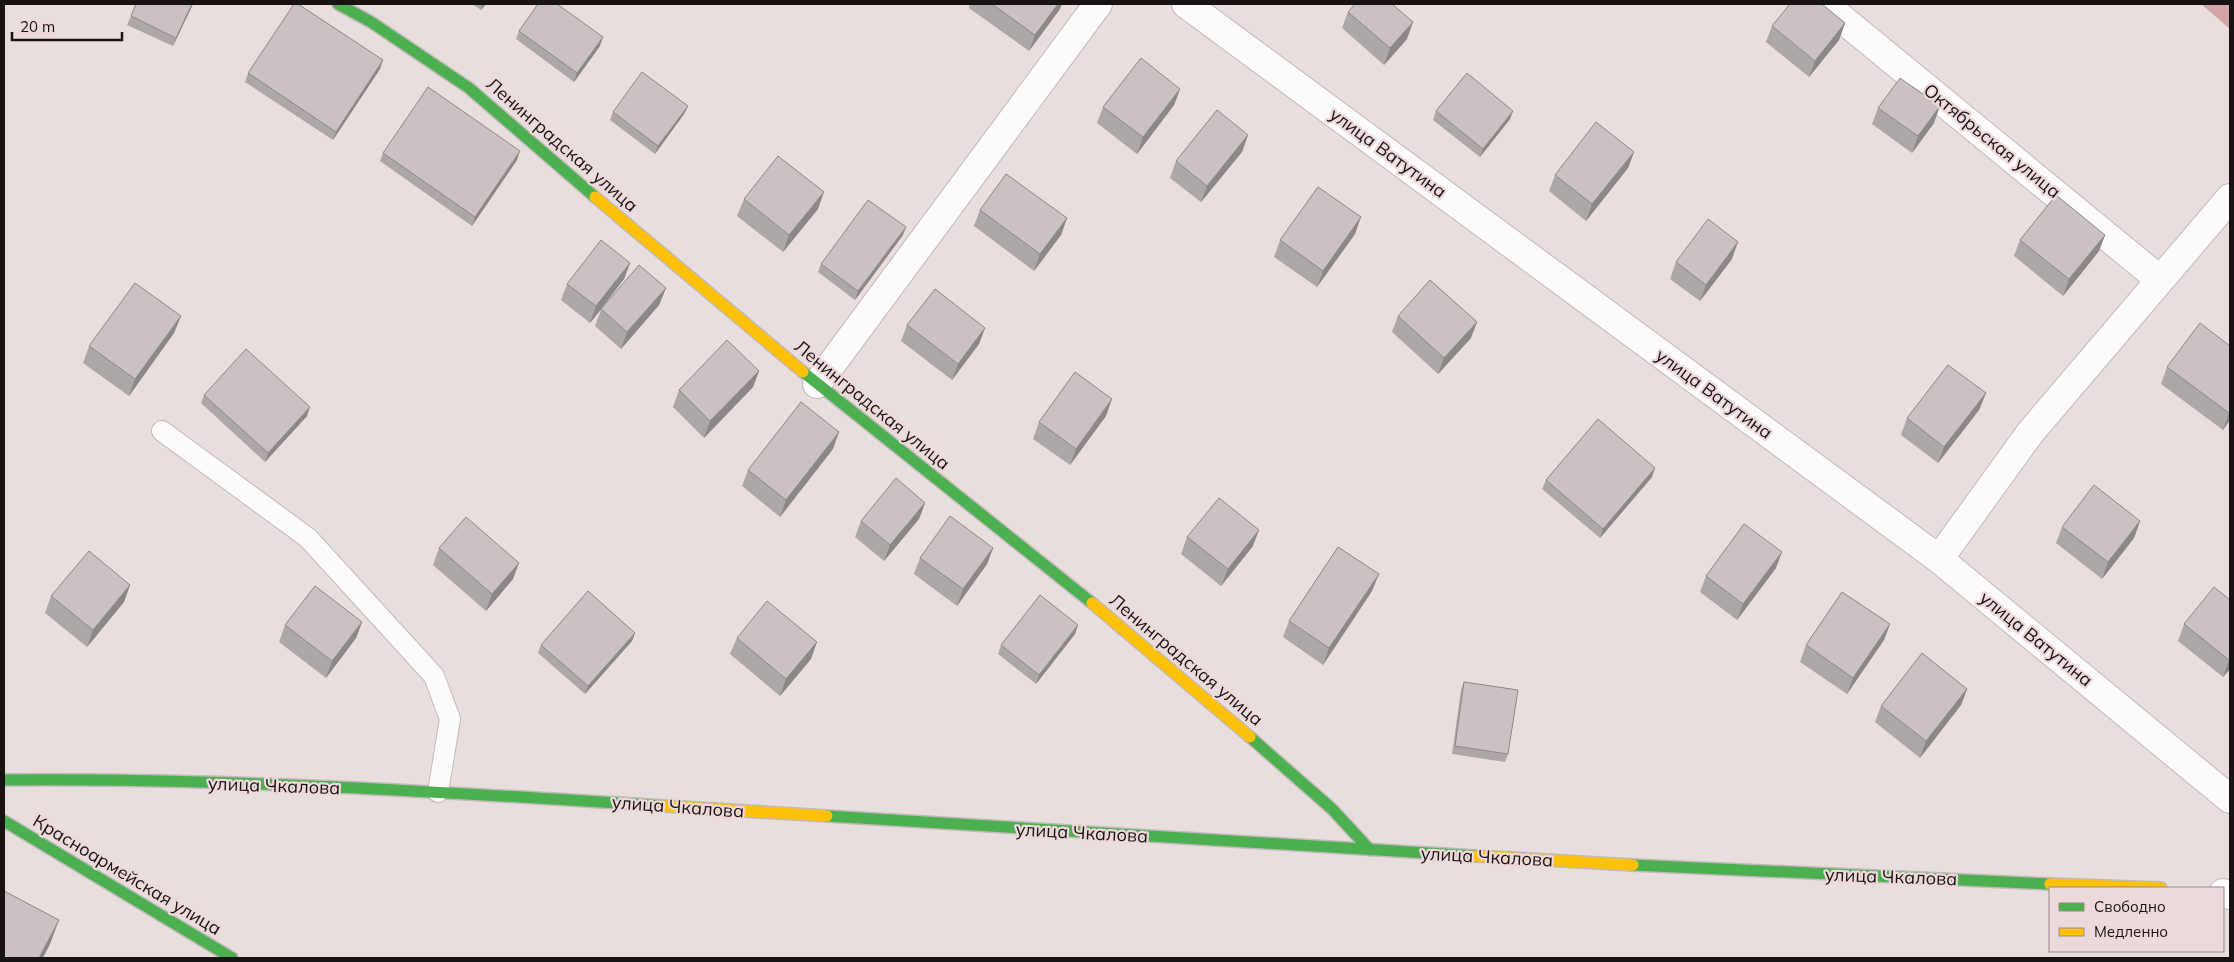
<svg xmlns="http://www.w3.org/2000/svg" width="2234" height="962" font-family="Mulish,sans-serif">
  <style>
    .water { fill: #d3a5a6 }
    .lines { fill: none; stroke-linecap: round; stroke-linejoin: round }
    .lane-casing { stroke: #c2baba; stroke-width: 22 }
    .street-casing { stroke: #c2baba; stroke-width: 30 }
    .fast-casing { stroke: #c2baba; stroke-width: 14 }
    .slow-casing { stroke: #c2baba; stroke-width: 14 }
    .lane { stroke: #fcfafa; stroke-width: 20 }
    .street { stroke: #fcfafa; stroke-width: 28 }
    .fast { stroke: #4caf50; stroke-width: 11 }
    .slow { stroke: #ffc107; stroke-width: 11 }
    .wall { fill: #aea7a7 }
    .shaded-wall { fill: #8d8888 }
    .building { fill: #cac2c2; stroke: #8d8888 }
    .labels { text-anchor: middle; stroke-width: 4.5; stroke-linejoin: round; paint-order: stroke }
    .street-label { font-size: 18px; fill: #191212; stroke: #edd9d9 }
  </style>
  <rect width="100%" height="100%" fill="#e8dede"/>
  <path class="water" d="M2201,4H2230V29Z"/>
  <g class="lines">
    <defs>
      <path id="lane" d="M162,431L308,538L434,676L450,719L438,792"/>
      <path id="street" d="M1186,4L1939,559L2230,799
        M1824,4L2159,279
        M817,384L1098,4
        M1939,559L2030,433L2230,198
        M2223,893L2230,895"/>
      <path id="fast" d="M338,4L371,22L469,88L595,197
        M803,372L1092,603
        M1250,737L1332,809L1370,850
        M4,780C224,778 445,792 664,806
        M827,816L1476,856
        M4,821L232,958
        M1633,865L2050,884"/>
      <path id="slow" d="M595,197L803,372
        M1092,603L1250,737
        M664,806L827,816
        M1476,856L1633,865
        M2050,884L2161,888"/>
    </defs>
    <use href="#lane" class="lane-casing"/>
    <use href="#street" class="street-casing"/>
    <use href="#fast" class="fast-casing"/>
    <use href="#slow" class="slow-casing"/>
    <use href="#lane" class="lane"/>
    <use href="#street" class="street"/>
    <use href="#fast" class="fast"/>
    <use href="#slow" class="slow"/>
  </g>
  <path class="wall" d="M193,4L173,46L127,25L131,16Z
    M472,4H486L481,10Z
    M970,4H1062L1060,9L1029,51L969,8Z
    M1348,12L1407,39L1384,65L1342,28Z
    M1845,23L1839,40L1809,77L1766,42L1772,26Z
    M519,31L600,46L574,82L516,39Z
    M380,69L333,140L245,82L248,73Z
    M1180,89L1174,105L1137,154L1097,123L1103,107Z
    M688,106L684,114L655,154L610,120L613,112Z
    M1878,108L1934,123L1912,153L1872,124Z
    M1436,111L1510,119L1480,157L1433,120Z
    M1248,135L1242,152L1201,202L1170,178L1176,161Z
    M1634,152L1628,168L1586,221L1549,191L1555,175Z
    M383,153L517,160L472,226L380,161Z
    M744,199L818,209L783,252L737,216Z
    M980,210L1067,218L1061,235L1034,271L974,226Z
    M1355,234L1317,287L1274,257L1280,240Z
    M903,235L855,300L818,272L821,264Z
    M2105,235L2099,251L2063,296L2014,256L2020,240Z
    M1732,259L1700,301L1670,279L1676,262Z
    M630,263L624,279L603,306L666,288L659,305L621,349L595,326L601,310L590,323L561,300L567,284Z
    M181,316L174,333L129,396L83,363L89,346Z
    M1398,316L1471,338L1438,374L1392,332Z
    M907,325L985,328L979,344L952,380L901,341Z
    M2230,346V420L2223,430L2161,384L2167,367Z
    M759,371L753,387L704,438L673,407L679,390Z
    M1986,393L1979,410L1938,463L1901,435L1907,418Z
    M204,395L307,416L265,462L201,403Z
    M1106,416L1070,465L1033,439L1039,422Z
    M833,449L780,517L742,486L748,470Z
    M1652,477L1600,538L1542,489L1546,480Z
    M925,503L919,519L884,561L855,537L861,521Z
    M2140,521L2134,538L2102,579L2056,543L2062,527Z
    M1187,537L1253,546L1221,586L1181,554Z
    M439,548L513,579L486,611L433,565Z
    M993,548L987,564L957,606L914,574L920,558Z
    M1776,568L1737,620L1700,592L1706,576Z
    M130,585L124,602L87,647L45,613L51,596Z
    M1372,591L1323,665L1283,637L1289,621Z
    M2230,600V669L2223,677L2178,641L2184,624Z
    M362,622L356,638L326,678L279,642L285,625Z
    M1890,624L1884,640L1847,694L1800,662L1806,645Z
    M1078,625L1075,634L1036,684L998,654L1001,645Z
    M635,633L632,641L585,694L538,653L541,645Z
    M737,638L811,659L780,696L730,654Z
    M1464,682L1508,754L1505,762L1452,754L1461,690Z
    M1967,689L1961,705L1920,758L1875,722L1881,706Z"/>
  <path class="shaded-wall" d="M192,4H193L173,46L176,38Z
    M483,4H486L481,10Z
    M1058,4H1062L1060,9L1029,51L1035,35Z
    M1413,22L1407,39L1384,65L1390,48Z
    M1845,23L1839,40L1809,77L1815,61Z
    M603,37L600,46L574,82L577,73Z
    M383,60L380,69L333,140L336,132Z
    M1180,89L1174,105L1137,154L1143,137Z
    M688,106L684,114L655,154L658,146Z
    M1940,106L1934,123L1912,153L1918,136Z
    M1513,111L1510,119L1480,157L1483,149Z
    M1248,135L1242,152L1201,202L1207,186Z
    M520,151L517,160L472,226L475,217Z
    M1634,152L1628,168L1586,221L1592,204Z
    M824,192L818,209L783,252L789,235Z
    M1361,217L1355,234L1317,287L1323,271Z
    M1067,218L1061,235L1034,271L1040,254Z
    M906,227L903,235L855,300L858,291Z
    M2105,235L2099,251L2063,296L2069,279Z
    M1738,242L1732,259L1700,301L1706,285Z
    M630,263L624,279L590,323L596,306Z
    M666,288L659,305L621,349L627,332Z
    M181,316L174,333L129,396L135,379Z
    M1477,322L1471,338L1438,374L1444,358Z
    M985,328L979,344L952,380L958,364Z
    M759,371L753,387L704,438L710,421Z
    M1986,393L1979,410L1938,463L1944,447Z
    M1112,399L1106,416L1070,465L1076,449Z
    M310,407L307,416L265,462L268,453Z
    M2230,412V420L2223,430L2229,413Z
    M839,432L833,449L780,517L786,500Z
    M1655,468L1652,477L1600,538L1603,529Z
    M925,503L919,519L884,561L890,545Z
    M2140,521L2134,538L2102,579L2108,562Z
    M1259,530L1253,546L1221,586L1228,569Z
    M993,548L987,564L957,606L963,589Z
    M1782,552L1776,568L1737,620L1743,604Z
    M519,563L513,579L486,611L492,594Z
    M1379,574L1372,591L1323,665L1329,648Z
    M130,585L124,602L87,647L93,630Z
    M362,622L356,638L326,678L332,661Z
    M1890,624L1884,640L1847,694L1853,678Z
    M1078,625L1075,634L1036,684L1039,675Z
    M635,633L632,641L585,694L588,686Z
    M817,642L811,659L780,696L786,679Z
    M2230,659V669L2223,677L2229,660Z
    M1967,689L1961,705L1920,758L1926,741Z
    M59,920L50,944L43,958H39Z"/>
  <path class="building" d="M136,4H192L176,38L131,16Z
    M294,4H298L383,60L336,132L248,73Z
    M538,4H557L603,37L577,73L519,31Z
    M992,4H1058L1035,35Z
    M1355,4H1392L1413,22L1390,48L1348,12Z
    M1790,4H1822L1845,23L1815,61L1772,26Z
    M1141,58L1180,89L1143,137L1103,107Z
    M642,72L688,106L658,146L613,112Z
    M1467,73L1513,111L1483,149L1436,111Z
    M1900,78L1940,106L1918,136L1878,108Z
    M428,87L520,151L475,217L383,153Z
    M1217,110L1248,135L1207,186L1176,161Z
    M1596,122L1634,152L1592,204L1555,175Z
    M778,156L824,192L789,235L744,199Z
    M1006,174L1067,218L1040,254L980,210Z
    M1318,187L1361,217L1323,271L1280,240Z
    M2056,195L2105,235L2069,279L2020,240Z
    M868,200L906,227L858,291L821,264Z
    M1708,219L1738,242L1706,285L1676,262Z
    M601,240L630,263L596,306L567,284Z
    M639,265L666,288L627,332L601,309Z
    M1430,280L1477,322L1444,358L1398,316Z
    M135,283L181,316L135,379L89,346Z
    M935,289L985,328L958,364L907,325Z
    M2200,323L2230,346V412L2229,413L2167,367Z
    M727,340L759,371L710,421L679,390Z
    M246,349L310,407L268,453L204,395Z
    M1948,365L1986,393L1944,447L1907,418Z
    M1075,372L1112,399L1076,449L1039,422Z
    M801,402L839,432L786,500L748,470Z
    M1598,419L1655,468L1603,529L1546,480Z
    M896,478L925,503L890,545L861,521Z
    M2094,485L2140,521L2108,562L2062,527Z
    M1219,498L1259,530L1228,569L1187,537Z
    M950,516L993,548L963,589L920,558Z
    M466,517L519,563L492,594L439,548Z
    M1744,524L1782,552L1743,604L1706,576Z
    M1338,547L1379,574L1329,648L1289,621Z
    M89,551L130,585L93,630L51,596Z
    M315,586L362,622L332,661L285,625Z
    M2214,587L2230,600V659L2229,660L2184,624Z
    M588,591L635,633L588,686L541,645Z
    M1842,592L1890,624L1853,678L1806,645Z
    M1040,595L1078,625L1039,675L1001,645Z
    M767,601L817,642L786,679L737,638Z
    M1922,653L1967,689L1926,741L1881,706Z
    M1464,682L1518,690L1508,754L1455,746Z
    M4,891L59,920L39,958H4Z"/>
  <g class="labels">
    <g class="street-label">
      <text transform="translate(1992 141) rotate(39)" y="6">Октябрьская улица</text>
      <text transform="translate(562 145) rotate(41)" y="6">Ленинградская улица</text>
      <text transform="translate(1388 153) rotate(36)" y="6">улица Ватутина</text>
      <text transform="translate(1714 394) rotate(36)" y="6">улица Ватутина</text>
      <text transform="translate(872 405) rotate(39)" y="6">Ленинградская улица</text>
      <text transform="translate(2036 639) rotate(39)" y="6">улица Ватутина</text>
      <text transform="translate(1186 660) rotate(40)" y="6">Ленинградская улица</text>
      <text transform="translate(274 786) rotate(2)" y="6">улица Чкалова</text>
      <text transform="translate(678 807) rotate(4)" y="6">улица Чкалова</text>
      <text transform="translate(1082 833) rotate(3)" y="6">улица Чкалова</text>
      <text transform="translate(1487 857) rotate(3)" y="6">улица Чкалова</text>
      <text transform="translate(127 875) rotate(31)" y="6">Красноармейская улица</text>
      <text transform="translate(1891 877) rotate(2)" y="6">улица Чкалова</text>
    </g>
  </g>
  <rect width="2234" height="962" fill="none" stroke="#191212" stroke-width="10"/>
  <rect x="2049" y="887" width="175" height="65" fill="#edd9d9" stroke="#988989"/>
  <rect x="2059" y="903" width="25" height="8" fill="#4caf50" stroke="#988989"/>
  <text x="2094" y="912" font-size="15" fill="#191212">Свободно</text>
  <rect x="2059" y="928" width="25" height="8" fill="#ffc107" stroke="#988989"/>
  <text x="2094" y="937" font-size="15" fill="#191212">Медленно</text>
  <path d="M12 32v8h110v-8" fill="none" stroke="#191212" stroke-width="2.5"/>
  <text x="20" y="32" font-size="15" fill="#191212" stroke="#edd9d9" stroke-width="4" paint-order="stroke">20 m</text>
</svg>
